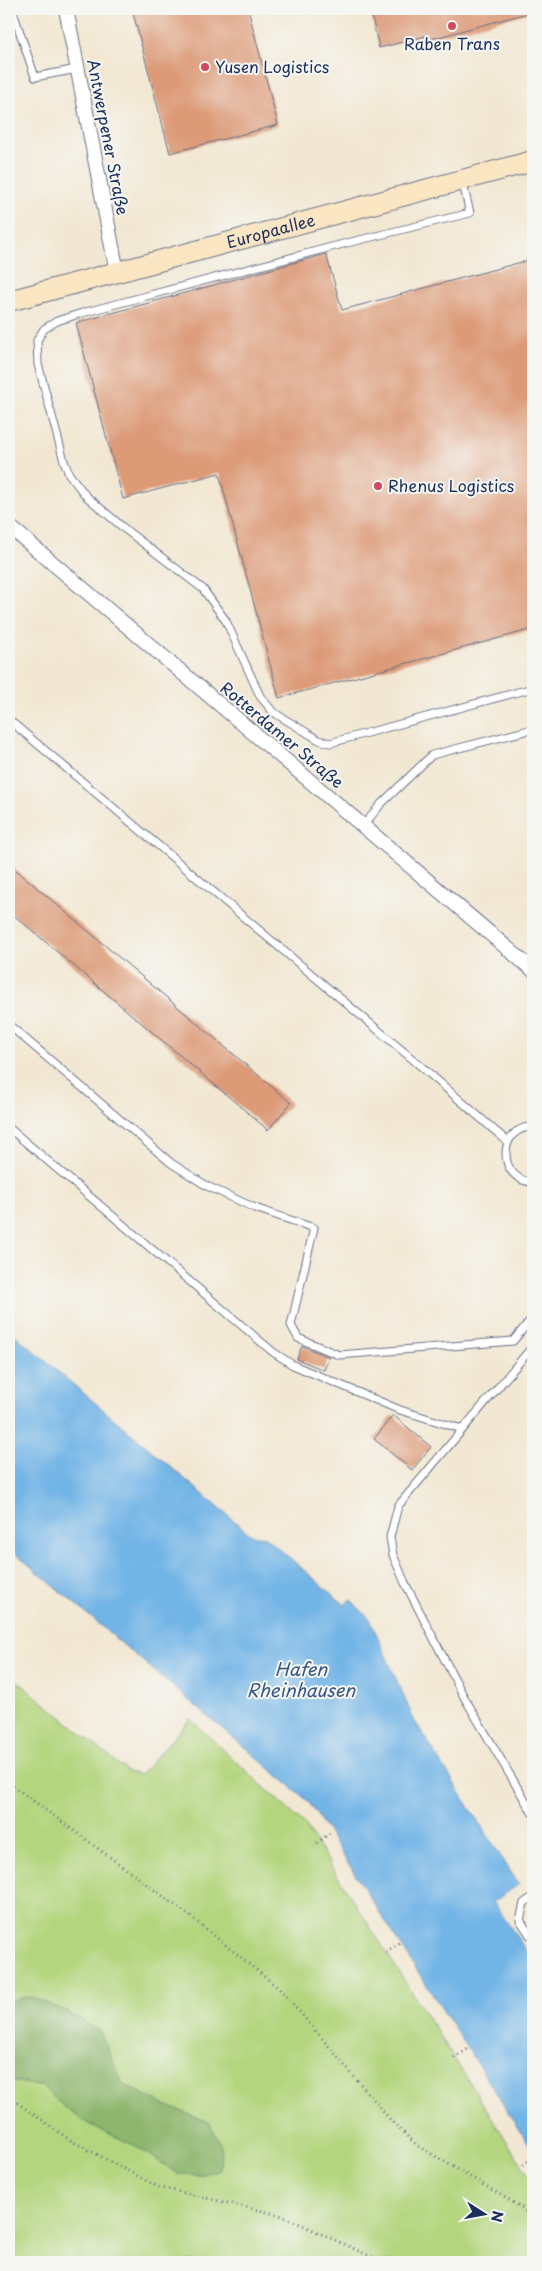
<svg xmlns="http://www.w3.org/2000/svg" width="542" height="2271" font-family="'Playpen Sans',sans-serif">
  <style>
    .green { fill: #b3d57e; stroke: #67826e }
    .forest { fill: #8eb66d; stroke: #547266 }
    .water { fill: #71b4e6; stroke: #4672a2 }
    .pier { fill: #f2e7d2 }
    .building { fill: #dc9a77 }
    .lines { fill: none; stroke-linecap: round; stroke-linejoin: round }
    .lane-casing { stroke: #666f87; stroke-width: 9 }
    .street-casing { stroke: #666f87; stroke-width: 16 }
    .secondary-casing { stroke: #666f87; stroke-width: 22 }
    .path { stroke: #666f87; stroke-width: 3; stroke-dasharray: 1 4; stroke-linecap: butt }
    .lane { stroke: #fff; stroke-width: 7 }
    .street { stroke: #fff; stroke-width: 14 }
    .secondary { stroke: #fbe6c4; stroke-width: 20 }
    .poi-dot { fill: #d1495b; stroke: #f6f6f2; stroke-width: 2 }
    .labels { text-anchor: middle; stroke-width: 4; stroke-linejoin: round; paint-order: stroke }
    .poi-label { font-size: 16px; fill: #1b2f5e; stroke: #f6f6f2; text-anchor: start }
    .street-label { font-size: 16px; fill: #1b2f5e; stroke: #f6f6f2 }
    .water-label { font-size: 18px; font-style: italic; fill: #355787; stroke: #f6f6f2 }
  </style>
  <rect width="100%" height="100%" fill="#f6f6f2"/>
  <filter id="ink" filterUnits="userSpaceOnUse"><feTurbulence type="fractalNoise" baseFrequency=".02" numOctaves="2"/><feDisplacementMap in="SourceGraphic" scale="10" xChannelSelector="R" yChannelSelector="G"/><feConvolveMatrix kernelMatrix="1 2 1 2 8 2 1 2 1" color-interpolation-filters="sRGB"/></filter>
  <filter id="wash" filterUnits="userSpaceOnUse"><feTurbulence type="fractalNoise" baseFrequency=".0096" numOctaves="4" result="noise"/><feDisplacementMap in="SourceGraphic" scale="20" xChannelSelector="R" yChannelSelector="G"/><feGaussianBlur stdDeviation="1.12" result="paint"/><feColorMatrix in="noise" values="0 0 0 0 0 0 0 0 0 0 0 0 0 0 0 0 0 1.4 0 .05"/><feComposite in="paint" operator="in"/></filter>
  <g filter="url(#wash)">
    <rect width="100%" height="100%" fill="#f2e7d2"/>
    <path class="green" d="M9,1674L128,1772L140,1775L190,1719L305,1825L533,2182V2262H9Z"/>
    <path class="forest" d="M31,1997L66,2011L100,2032L123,2084L165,2105L209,2122L221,2146L220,2170L199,2175L179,2174L136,2146L90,2125L65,2108L43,2087L9,2080V2001Z"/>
    <path class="water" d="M9,1330L251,1535L265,1537L345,1605L350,1599L370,1619L414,1720L519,1885L494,1902L533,1960V2150L308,1801L9,1548Z"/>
    <path class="pier" d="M519,1885L521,1887L497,1902L533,1955V1960L494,1902Z"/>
    <g id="blocks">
      <path class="building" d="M132,9H248L278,125L170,153Z
        M370,9H527L528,13L427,40L426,36L379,48Z
        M326,254L342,310L533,259V629L279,698L219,473L123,499L76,323Z
        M9,864L291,1103L268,1130L9,911Z
        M302,1346L329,1357L324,1370L297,1359Z
        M393,1415L431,1447L412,1470L374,1439Z"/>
    </g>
  </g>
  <g filter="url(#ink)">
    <use href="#blocks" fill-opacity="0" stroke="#666f87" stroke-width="1"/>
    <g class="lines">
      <defs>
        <path id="lane" d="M12,9L35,77L77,69
          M462,180L470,213L343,244L82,313L57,321L44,329L37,340L38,364L64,461L69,474L86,496L126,530L203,589L226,621L260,696L273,712L319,740L330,743L533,688
          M9,720L416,1062L508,1142
          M363,826L381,804L432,755L533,729
          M9,1025L171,1163L207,1186L255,1208L314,1228L291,1325L298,1338L339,1355L513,1341L533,1317
          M533,1127C497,1126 497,1181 533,1182
          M9,1128L273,1352L293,1365L400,1410L462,1429
          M533,1346L398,1506L390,1537L393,1555L405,1583L464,1697L533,1814
          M530,1935L520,1920L524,1903L533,1897"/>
        <path id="street" d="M66,9L117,272
          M9,526L533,970"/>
        <g id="secondary">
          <path id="s1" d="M9,301L533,161"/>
        </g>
      </defs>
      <use href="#lane" class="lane-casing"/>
      <use href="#street" class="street-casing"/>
      <use href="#secondary" class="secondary-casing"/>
      <path class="path" d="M9,1783L190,1916L282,1991L394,2124L418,2146L521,2207L533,2219
        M317,1843L330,1833
        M386,1952L400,1942
        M454,2058L468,2049
        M9,2097L70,2140L158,2187L280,2215L383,2262
        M523,2165L533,2158"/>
      <use href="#lane" class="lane"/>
      <use href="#street" class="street"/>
      <use href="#secondary" class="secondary"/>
    </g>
  </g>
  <g class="poi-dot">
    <circle cx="452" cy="26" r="5"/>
    <circle cx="205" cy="67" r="5"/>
    <circle cx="378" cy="486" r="5"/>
  </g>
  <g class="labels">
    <g class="poi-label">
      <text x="452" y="50" text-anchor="middle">Raben Trans</text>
      <text x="215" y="73">Yusen Logistics</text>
      <text x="388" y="492">Rhenus Logistics</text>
    </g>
    <g class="street-label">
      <text transform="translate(108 137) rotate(79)" y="6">Antwerpener Straße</text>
      <text dy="6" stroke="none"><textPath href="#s1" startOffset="271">Europaallee</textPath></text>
      <text transform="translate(282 735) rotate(40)" y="6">Rotterdamer Straße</text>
    </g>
    <g class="water-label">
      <text x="301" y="1676">Hafen<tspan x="301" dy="21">Rheinhausen</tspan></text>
    </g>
  </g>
  <rect width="542" height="2271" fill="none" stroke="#f6f6f2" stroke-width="30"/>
  <g transform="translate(484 2214) rotate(101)" stroke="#f6f6f2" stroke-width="4" paint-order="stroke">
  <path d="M0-4L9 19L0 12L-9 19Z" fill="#1b2f5e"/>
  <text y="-8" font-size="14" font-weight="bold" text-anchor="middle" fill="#1b2f5e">N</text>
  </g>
</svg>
